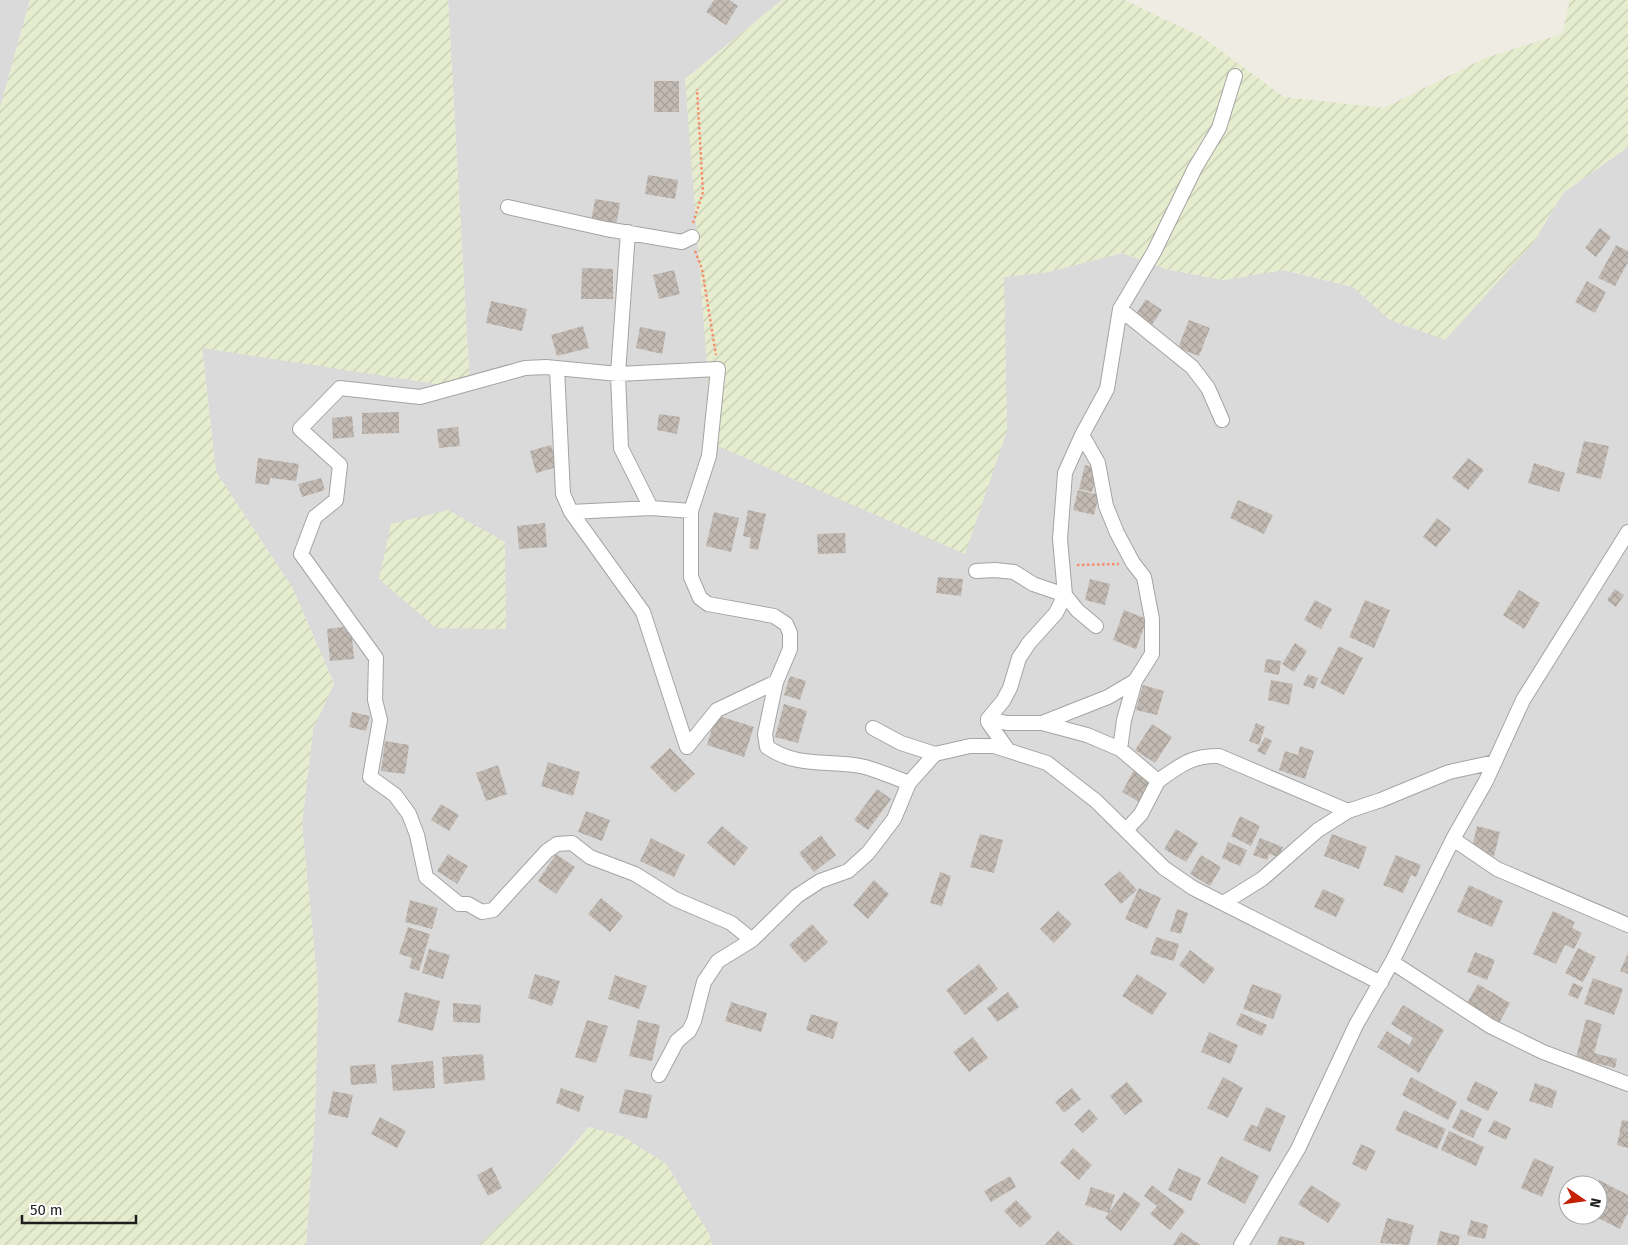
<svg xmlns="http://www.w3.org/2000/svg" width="1628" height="1245" font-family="'Fira Sans',sans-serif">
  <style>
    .residential { fill: #dbdada; fill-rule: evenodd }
    .farmland { fill: url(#farmland-furrows) }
    .building { fill: url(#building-cross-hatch) }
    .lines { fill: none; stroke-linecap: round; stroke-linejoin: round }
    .minor-casing { stroke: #a4a4a4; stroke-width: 16 }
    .path { stroke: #f68e6c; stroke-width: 2.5; stroke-dasharray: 2.5 2.5; stroke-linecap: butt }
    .minor { stroke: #fff; stroke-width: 14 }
  </style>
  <defs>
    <pattern id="farmland-furrows" width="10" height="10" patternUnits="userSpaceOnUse" patternTransform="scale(1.25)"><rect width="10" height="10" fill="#e6edcf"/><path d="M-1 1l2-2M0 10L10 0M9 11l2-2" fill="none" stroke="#c5cbb1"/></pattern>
    <pattern id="building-cross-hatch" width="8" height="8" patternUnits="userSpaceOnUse" patternTransform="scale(1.25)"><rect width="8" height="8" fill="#c3bbb3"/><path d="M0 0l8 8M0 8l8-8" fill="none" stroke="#a7a09a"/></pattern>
  </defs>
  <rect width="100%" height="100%" fill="#eeece3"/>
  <path class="residential" d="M0,0H30L0,108Z
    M448,0H782L685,79L1007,431L1003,277L1048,272L1122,253L1166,269L1223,280L1283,270L1353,287L1390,320L1533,243L1563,193L1628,147V1245H712L709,1234L666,1164L589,1127L541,1183L479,1245H306L315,1116L318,986L302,824L313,729L334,683L292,587L216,472L202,347L470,389ZM1568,1185H1598V1215H1568Z"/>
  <path class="farmland" d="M30,0H448L470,389L202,348L216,472L292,587L334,684L313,729L302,824L318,986L315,1116L306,1245H0V108Z
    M782,0H1124L1202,37L1284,97L1384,108L1485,58L1562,34L1570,0H1628V147L1563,193L1533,243L1445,340L1390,320L1353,287L1284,270L1223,280L1166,269L1122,253L1048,272L1004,277L1007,431L965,554L713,444L685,79Z
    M448,510L505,542L506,629L436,628L379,579L391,524Z
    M589,1127L624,1137L666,1164L709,1234L712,1245H479L541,1183Z"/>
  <path class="building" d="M714,0H729L738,6L726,25L706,12Z
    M654,81H679V112H654Z
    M648,175L678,180L675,199L645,194Z
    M595,199L620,203L616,226L591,222Z
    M1600,228L1611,237L1596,257L1585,248Z
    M1616,245L1628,251V262L1615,286L1598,278Z
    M582,268L613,269V299H581Z
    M674,270L680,294L659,299L653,275Z
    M1587,281L1606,292L1595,313L1575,302Z
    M1146,299L1162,310L1149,329L1133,319Z
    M491,301L527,309L522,331L486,323Z
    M1189,320L1210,328L1199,356L1178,348Z
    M583,326L589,348L557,356L551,335Z
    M640,327L666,332L662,354L636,348Z
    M399,412V433L362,434V413Z
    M659,414L680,417L677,434L657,430Z
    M352,416L354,437L333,439L332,418Z
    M458,427L460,446L439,448L437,429Z
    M1584,441L1609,446L1601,479L1576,473Z
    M551,445L557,467L536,473L530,451Z
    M258,458L299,464L296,481L270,478L269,485L255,483Z
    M1468,458L1484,470L1468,490L1452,478Z
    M1534,463L1565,473L1559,492L1528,483Z
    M1085,465L1098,468L1092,492L1079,489Z
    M321,478L325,490L302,497L298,484Z
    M1078,490L1099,495L1094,515L1073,510Z
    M1238,500L1273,515L1264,534L1230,518Z
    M748,510L766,514L758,550L749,548L751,538L743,536Z
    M714,512L739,518L731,552L706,546Z
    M1437,518L1451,529L1436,547L1423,537Z
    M545,523L547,547L519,549L517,526Z
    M845,533L846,553L818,554L817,534Z
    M938,577L963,579L961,596L936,593Z
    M1090,579L1110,584L1105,605L1085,600Z
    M1615,589L1624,595L1616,607L1607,600Z
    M1519,590L1540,603L1524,629L1503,615Z
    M1315,600L1332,609L1321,629L1304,620Z
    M1365,600L1390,610L1374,648L1349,637Z
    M1124,610L1147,619L1136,649L1113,640Z
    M351,626L354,659L330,661L327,629Z
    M1295,643L1307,651L1294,672L1282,664Z
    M1339,646L1363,658L1344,695L1320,683Z
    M1266,659L1281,661L1279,675L1264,672Z
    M1308,674L1318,678L1314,689L1303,685Z
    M790,676L806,681L800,700L784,695Z
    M1271,680L1293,684L1289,705L1268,700Z
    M1143,685L1164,691L1157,715L1136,710Z
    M784,704L807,711L798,743L775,737Z
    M352,712L370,716L366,731L349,727Z
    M716,715L754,727L744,757L707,745Z
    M1256,723L1265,727L1259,745L1249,741Z
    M1152,724L1172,737L1155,763L1135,750Z
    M1265,737L1272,741L1265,755L1257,751Z
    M385,741L409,745L405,774L381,771Z
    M1300,746L1314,751L1305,779L1279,770L1285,751L1298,755Z
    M670,748L695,774L675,793L650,767Z
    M548,762L580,772L573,796L541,786Z
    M498,765L507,794L486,801L476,773Z
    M1134,770L1151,779L1139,802L1122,792Z
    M877,789L891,799L868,830L854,820Z
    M441,804L459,815L449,831L431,820Z
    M586,811L610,820L602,841L578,832Z
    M1240,816L1260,826L1251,846L1231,836Z
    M722,826L748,848L734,866L707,843Z
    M1477,826L1500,832L1494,856L1471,851Z
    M1176,829L1198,843L1186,862L1164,849Z
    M980,834L1003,840L994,873L970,867Z
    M1332,834L1367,847L1359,869L1324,856Z
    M821,835L836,855L814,872L799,853Z
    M651,838L685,855L674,877L640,861Z
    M1260,838L1283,847L1278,857L1269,854L1267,860L1253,855Z
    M1228,842L1247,850L1240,866L1222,858Z
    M448,854L468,866L457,884L437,871Z
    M556,854L575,867L556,894L538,881Z
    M1201,855L1221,867L1210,886L1190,874Z
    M1396,855L1421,865L1416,877L1411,875L1403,893L1383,885Z
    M1120,871L1137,890L1121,904L1104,884Z
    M940,872L951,876L942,906L930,903Z
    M874,880L889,894L868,919L853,905Z
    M1469,885L1503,901L1492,927L1457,912Z
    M1139,888L1161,898L1147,929L1125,919Z
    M1323,889L1345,899L1336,917L1314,907Z
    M601,898L623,916L610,932L588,914Z
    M410,900L438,908L432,929L405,922Z
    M1177,909L1188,913L1181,934L1170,931Z
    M1058,911L1072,924L1054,943L1040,929Z
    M1553,911L1575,922L1572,928L1582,933L1574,949L1565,945L1556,964L1533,954Z
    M812,924L828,942L805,963L789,945Z
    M408,927L430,934L419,971L409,968L412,958L399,954Z
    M1156,937L1179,944L1174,961L1150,954Z
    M1578,948L1596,957L1583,982L1565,973Z
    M429,949L450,955L443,979L422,973Z
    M1190,950L1215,969L1204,984L1179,965Z
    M1475,952L1495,960L1487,980L1467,972Z
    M1628,953V974L1620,971Z
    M979,964L998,989L965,1015L946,990Z
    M535,974L560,981L552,1006L528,998Z
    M1137,974L1167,993L1152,1015L1122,996Z
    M615,975L647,986L639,1009L608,999Z
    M1593,978L1623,989L1614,1015L1584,1004Z
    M1573,983L1583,987L1578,999L1568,995Z
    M1252,984L1282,995L1273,1019L1243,1009Z
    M1478,984L1510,1003L1498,1025L1466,1005Z
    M405,992L440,1001L433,1031L398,1022Z
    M1008,992L1019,1007L997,1022L987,1008Z
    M731,1002L767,1013L761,1032L725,1021Z
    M453,1003L481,1005L480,1023L453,1022Z
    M1403,1005L1444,1030L1419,1073L1377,1047L1387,1031L1409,1045L1413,1038L1391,1024Z
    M1241,1013L1267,1025L1262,1036L1236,1025Z
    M811,1014L838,1022L833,1039L806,1030Z
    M1586,1019L1602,1024L1594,1053L1617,1059L1615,1068L1576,1058Z
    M587,1020L608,1026L596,1063L575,1057Z
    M638,1020L660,1025L652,1061L629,1056Z
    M1209,1032L1238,1045L1230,1064L1201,1052Z
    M973,1037L988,1058L969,1072L953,1052Z
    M483,1054L485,1080L444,1084L442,1057Z
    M433,1061L435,1088L393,1091L391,1065Z
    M375,1064L377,1083L351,1085L350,1066Z
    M1223,1077L1243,1088L1228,1118L1207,1108Z
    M1411,1077L1457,1102L1448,1120L1402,1095Z
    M1475,1081L1498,1092L1488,1111L1466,1100Z
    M1127,1082L1143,1101L1125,1115L1110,1096Z
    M1535,1083L1557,1091L1552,1108L1529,1101Z
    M561,1088L584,1096L579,1112L556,1103Z
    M1072,1088L1081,1099L1064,1113L1055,1102Z
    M625,1089L652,1095L647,1119L619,1113Z
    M333,1091L353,1095L348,1118L328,1114Z
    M1266,1107L1286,1116L1270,1152L1243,1140L1251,1124L1257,1127Z
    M1089,1109L1098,1119L1083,1133L1074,1124Z
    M1461,1109L1482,1119L1473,1138L1452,1128Z
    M1404,1110L1446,1129L1437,1149L1395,1130Z
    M380,1117L406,1131L397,1148L371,1134Z
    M1494,1120L1511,1128L1506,1140L1488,1132Z
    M1622,1120L1628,1121V1148L1617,1145Z
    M1449,1131L1484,1147L1476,1166L1441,1150Z
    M1361,1144L1376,1151L1366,1171L1352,1164Z
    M1073,1148L1092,1165L1079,1180L1060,1163Z
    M1221,1156L1259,1176L1245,1204L1207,1184Z
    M1534,1158L1554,1167L1542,1197L1521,1188Z
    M492,1167L502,1188L488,1196L477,1175Z
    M1178,1168L1201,1178L1191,1201L1168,1190Z
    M1010,1176L1016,1187L991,1202L984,1191Z
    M1599,1180L1628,1195V1212L1620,1229L1592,1215H1598L1597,1185Z
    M1152,1185L1185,1211L1170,1230L1150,1214L1157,1206L1144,1196Z
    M1311,1185L1341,1204L1328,1223L1298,1204Z
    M1091,1187L1115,1195L1109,1213L1085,1205Z
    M1124,1192L1141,1204L1121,1231L1105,1218Z
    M1016,1200L1032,1217L1020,1228L1004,1211Z
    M1387,1218L1414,1225L1409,1245L1380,1243Z
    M1471,1220L1488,1225L1485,1239L1467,1235Z
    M1058,1231L1074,1245H1045Z
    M1440,1231L1460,1236L1458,1245H1437Z
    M1181,1232L1201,1245H1173Z
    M1280,1236L1305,1242L1304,1245H1277Z"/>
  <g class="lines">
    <defs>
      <path id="minor" d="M508,207L606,229L682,242L692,237
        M628,232L618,374L621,448L651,508
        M1120,309L1192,367L1208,388L1222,420
        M557,368L563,494L571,512L643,612L687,747
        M1082,435L1098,463L1106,506L1117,533L1133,563L1144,577L1152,619V654L1135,681L1124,720L1120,749
        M571,512L651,508L691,511
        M976,571L995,570L1014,572L1033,584L1065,595L1056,613L1029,643L1019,658L1010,688L1003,701L988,719V722L1008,750
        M1096,626L1077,610L1065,595L1060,539L1065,473L1082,435L1107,389L1120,309L1154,252L1195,168L1219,128L1235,76
        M988,719L1007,723H1042L1087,735L1120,749L1158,781L1141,814L1126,830
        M1042,723L1108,697L1135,681
        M873,728L901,743L935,754
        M687,747L717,710L776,682
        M1158,781C1179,766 1192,755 1219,756L1348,811
        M1453,839L1497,869L1628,925
        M1225,902L1262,879L1318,830L1348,811L1381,800L1449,772L1495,762
        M752,940L731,923L675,899L635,874L590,857L572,843L557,844L547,851L493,910L482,912L468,904H459L426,877L417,835L409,814L395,795L370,777L380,720L375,700L376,658L301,554L315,517L336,500L340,465L300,429L340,388L420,397L525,368L546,367L618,374L718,369L709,456L691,511V577L700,598L708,604L774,616L786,624L790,633V649L776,682L765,734L767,747C798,769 831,759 865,767C879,771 894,777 909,783
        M1392,962L1490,1026L1543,1052L1628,1084
        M659,1075L677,1041L689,1031L694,1021L704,982L718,961L752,940L797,896L820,881L848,871L868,853L894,819L909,783L935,754L970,746H994L1047,763L1096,801L1164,868L1193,888L1381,983
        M1241,1245L1298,1149L1356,1025L1392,962L1453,839L1486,781L1523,700L1628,532"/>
    </defs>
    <use href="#minor" class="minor-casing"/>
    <path class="path" d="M693,223L703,192L697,89
      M695,251L702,269L716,355
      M1077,565L1119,564"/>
    <use href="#minor" class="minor"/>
  </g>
  <g transform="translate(1583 1200) rotate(103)"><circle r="24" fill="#ffffff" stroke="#a5a5a5"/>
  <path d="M0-4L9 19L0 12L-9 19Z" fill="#c52005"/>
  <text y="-8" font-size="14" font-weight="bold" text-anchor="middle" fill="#1d1d1d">N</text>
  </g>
  <path d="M22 1215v8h114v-8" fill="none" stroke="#1d1d1d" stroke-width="2.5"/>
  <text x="30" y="1215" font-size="15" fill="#1d1d1d" stroke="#ffffff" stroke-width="4" paint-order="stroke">50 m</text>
</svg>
